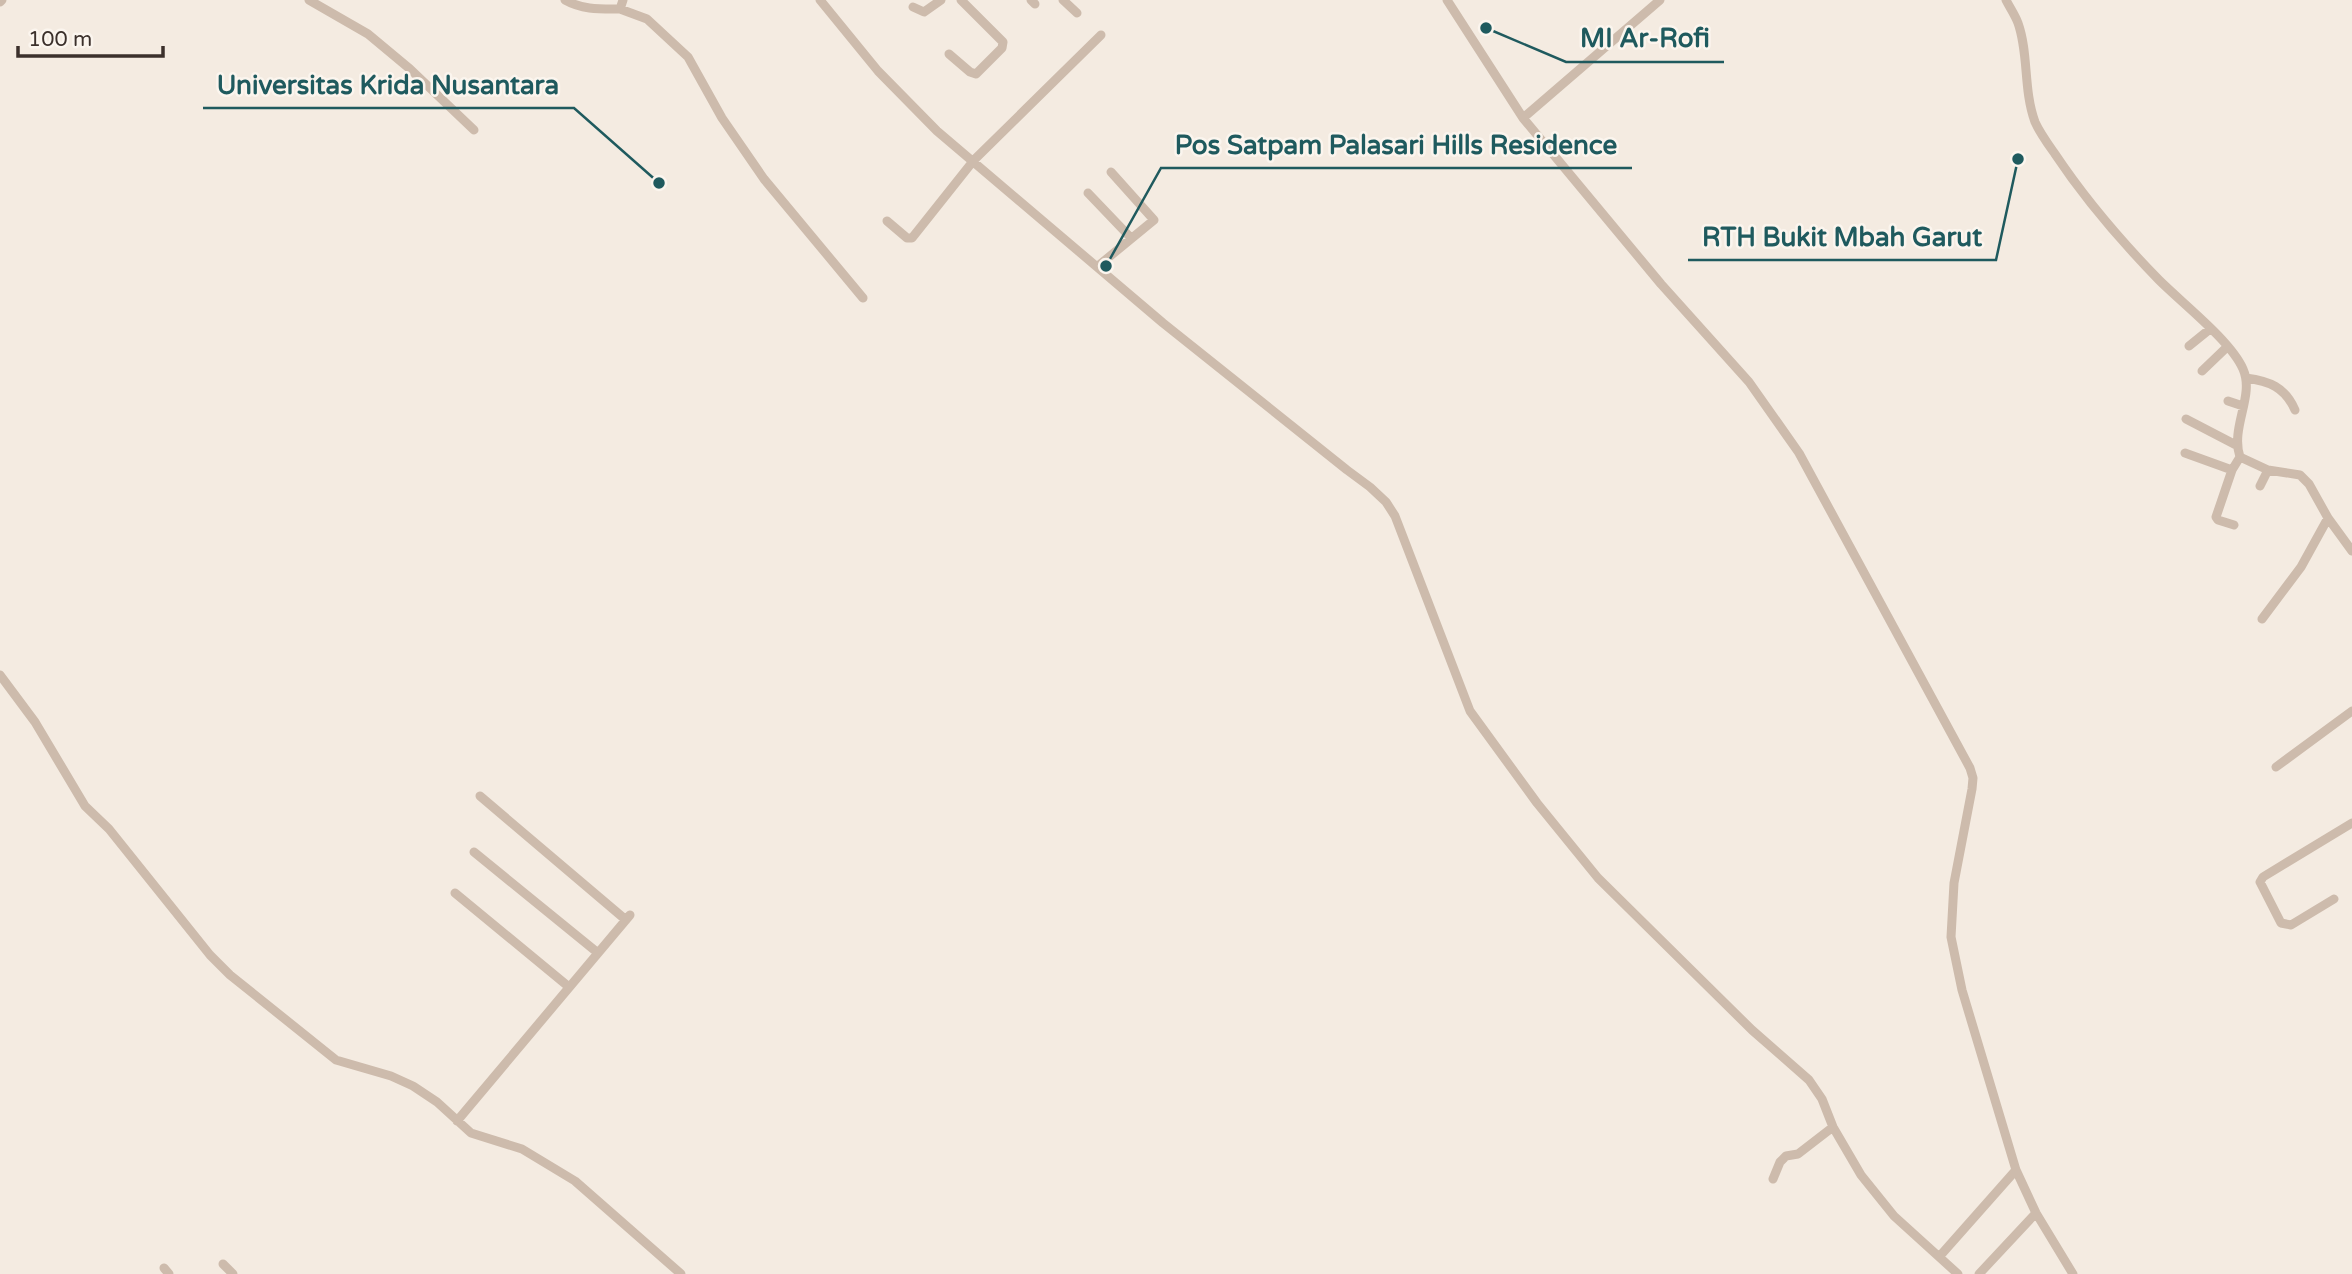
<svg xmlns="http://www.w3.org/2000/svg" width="2352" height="1274" font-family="'Varela Round',sans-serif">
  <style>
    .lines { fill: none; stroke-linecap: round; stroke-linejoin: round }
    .street { stroke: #cdbbac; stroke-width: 9 }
    .leader { fill: none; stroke: #1f5a5e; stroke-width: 2.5 }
    .callout-dot { fill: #1f5a5e; stroke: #fbf5ee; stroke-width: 2.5 }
    .callout-label { font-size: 26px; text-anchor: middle; font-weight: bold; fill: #1f5a5e; stroke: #fbf5ee; stroke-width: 5; stroke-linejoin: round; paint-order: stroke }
  </style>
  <rect width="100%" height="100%" fill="#f4ebe1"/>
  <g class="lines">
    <path class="street" d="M309,0L368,34L410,69L474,130
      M565,0C583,10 600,9 620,9
      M623,0L620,9L647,19L688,57L722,118L764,179L863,298
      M820,0L878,71L937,131L1163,323L1347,470L1370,487L1386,502L1395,516L1470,711L1537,803L1598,878L1752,1030L1809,1080L1822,1099L1833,1127L1861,1175L1894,1216L1958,1274
      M1031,0L1035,4
      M1063,0L1077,13
      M1447,0L1523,118L1661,284L1749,382L1799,453L1970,768L1973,778L1972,789L1954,883L1951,937L1962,990L2016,1170L2036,1213L2073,1274
      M2006,0C2010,8 2015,15 2018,23C2029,54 2023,89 2035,122C2040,133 2048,144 2055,154C2085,199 2121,241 2159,280C2182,303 2231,341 2243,369C2255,396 2230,427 2240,457L2268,470L2300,475L2309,484L2328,518L2352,551
      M0,2L2,0
      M913,7L924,12L941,0
      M949,54L970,72L976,74L1002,48L1003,42L961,0
      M1523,118L1660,0
      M1088,193L1131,238
      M887,221L907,238H912L974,160L1101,35
      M1098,266L1154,220L1111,172
      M2189,346L2210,329
      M2202,371L2227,347
      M2246,378C2269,381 2285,387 2295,410
      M2228,401L2243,406
      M2186,419L2236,445
      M2185,453L2232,470
      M2260,486L2268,470
      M2234,525L2218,520L2216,517L2232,470L2240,457
      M2262,619L2301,567L2328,518
      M0,675L35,722L85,806L109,829L210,955L230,975L336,1060L391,1076L413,1086L437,1102L471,1133L522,1149L575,1181L681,1274
      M2276,767L2352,711
      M480,796L626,920
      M474,852L598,953
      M455,893L569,987
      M2334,899L2291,925L2281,923L2260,882L2263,877L2352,823
      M457,1121L630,915
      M1773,1179L1780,1162L1786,1156L1798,1154L1833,1127
      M1939,1257L2016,1170
      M223,1264L233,1274
      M164,1268L169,1274
      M1979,1274L2036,1213"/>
  </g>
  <path class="leader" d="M1486 28L1566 62H1724M659 183L574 108H203M1106 266L1161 168H1632M2018 159L1996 260H1688"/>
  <g class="callout-dot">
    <circle cx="1486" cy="28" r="7"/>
    <circle cx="659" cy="183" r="7"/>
    <circle cx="1106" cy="266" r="7"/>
    <circle cx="2018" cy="159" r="7"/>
  </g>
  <g class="callout-label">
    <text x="1645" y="47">MI Ar-Rofi</text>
    <text x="388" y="94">Universitas Krida Nusantara</text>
    <text x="1396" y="154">Pos Satpam Palasari Hills Residence</text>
    <text x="1842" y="246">RTH Bukit Mbah Garut</text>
  </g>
  <path d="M18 46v10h145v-10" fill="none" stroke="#3b302b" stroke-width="3.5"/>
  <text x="28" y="46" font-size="21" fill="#3b302b" stroke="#fbf5ee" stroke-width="5" paint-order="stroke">100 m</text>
</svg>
